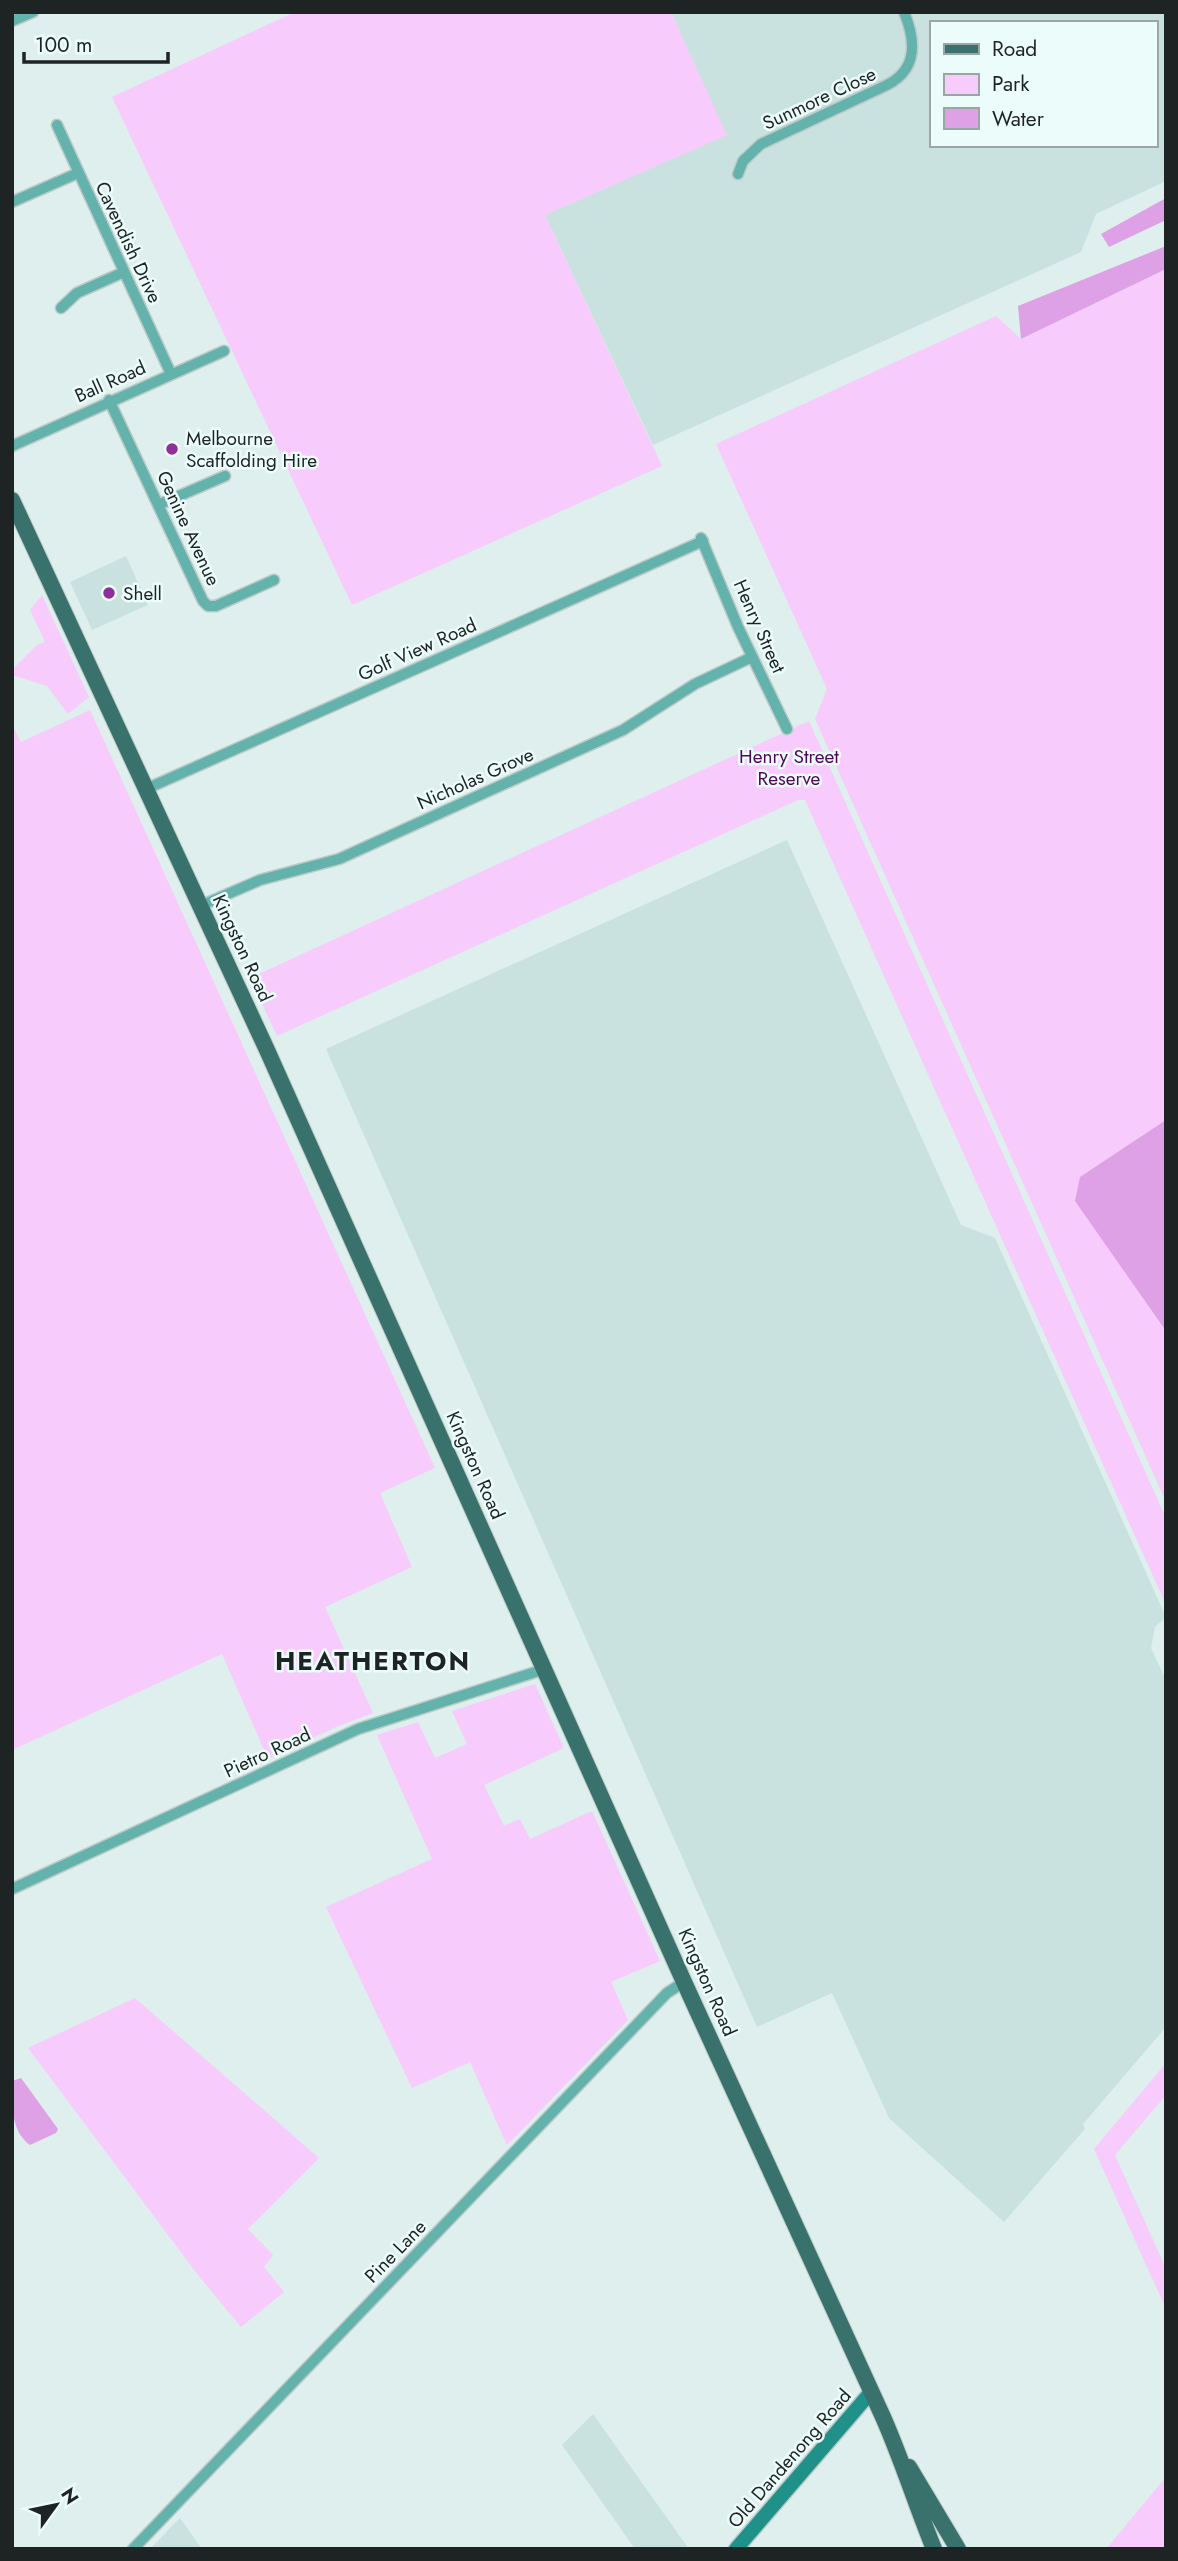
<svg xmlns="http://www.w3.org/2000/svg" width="1178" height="2561" font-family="Jost,sans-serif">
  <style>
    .built { fill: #c9e2df; fill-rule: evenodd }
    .green { fill: #f7cbfc }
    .water { fill: #dea1e5 }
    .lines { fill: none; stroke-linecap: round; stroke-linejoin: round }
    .street-casing { stroke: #bbcac9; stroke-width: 13 }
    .secondary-casing { stroke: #bbcac9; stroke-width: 17 }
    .primary-casing { stroke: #bbcac9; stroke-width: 18 }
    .street { stroke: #63b2ab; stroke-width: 10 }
    .secondary { stroke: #209189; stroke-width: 14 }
    .primary { stroke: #39716c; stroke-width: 16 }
    .poi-dot { fill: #8e309a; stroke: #ebfcfa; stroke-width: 2.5 }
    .labels { text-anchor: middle; stroke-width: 5; stroke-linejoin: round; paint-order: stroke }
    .street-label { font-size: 19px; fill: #1e2423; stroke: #ebfcfa }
    .poi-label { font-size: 19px; fill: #1e2423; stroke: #ebfcfa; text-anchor: start }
    .park-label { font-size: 19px; fill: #53055c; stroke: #ebfcfa }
    .district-label { font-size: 26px; font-weight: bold; letter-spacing: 2px; fill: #1e2423; stroke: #ebfcfa }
  </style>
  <rect width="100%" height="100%" fill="#deefed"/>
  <path class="built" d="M671,12H1166V181L1096,214L1081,252L653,445L545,215L726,135ZM931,23H1155V145H931Z
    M126,556L148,605L92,630L70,582Z
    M787,840L961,1225L995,1238L1166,1617L1155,1627L1151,1648L1166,1680V2027L1083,2124L1085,2129L1004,2222L889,2118L832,1993L757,2027L326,1049Z
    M593,2414L689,2549H635L562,2445Z
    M180,2518L202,2549H150Z"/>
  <path class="green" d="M295,12H671L727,135L545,215L662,466L352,605L112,97Z
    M1166,269V1502L815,719L827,689L716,444L996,316L1021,339Z
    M42,595L89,697L68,714L47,686L12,675V670L37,645L45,642L30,610Z
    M90,710L435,1468L380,1493L412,1567L325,1607L373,1713L336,1727L268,1759L222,1654L12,1750V725L21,742Z
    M809,721L1166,1518V1605L805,800H798L277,1036L250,978Z
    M535,1684L564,1748L484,1785L504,1826L520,1819L530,1839L592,1811L660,1961L611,1982L628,2020L507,2145L470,2062L412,2088L326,1907L432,1859L377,1735L418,1722L435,1758L467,1744L452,1711Z
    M135,1998L319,2158L248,2229L273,2255L264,2267L284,2292L241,2327L198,2275L28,2048Z
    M1166,2063V2095L1115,2155L1166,2269V2309L1094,2149Z
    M1166,2477V2549H1106Z"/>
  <path class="water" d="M1166,198V220L1109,247L1101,234Z
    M1166,246V269L1021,339L1018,306Z
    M1166,1120V1331L1075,1201L1080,1177Z
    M21,2078L58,2129L56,2133L30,2145C10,2131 12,2102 12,2081Z"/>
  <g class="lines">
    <defs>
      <path id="street" d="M12,21L33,12
        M57,125L171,374
        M738,174L743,161L761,144L887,85C918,69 916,41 904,12
        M12,202L78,173
        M61,308L77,293L124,272
        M109,400L203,601L208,606H216L274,580
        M12,446L224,351
        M158,505L225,476
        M701,538L738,627L787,729
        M146,789L703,541
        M200,906L260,880L339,859L623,730L695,684L752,657
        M12,1889L358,1729L545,1669
        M133,2549L667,1993L684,1982"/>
      <path id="secondary" d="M736,2549L871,2392"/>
      <path id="primary" d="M12,500L267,1050L684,1982L883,2417C902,2460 916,2505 934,2549
        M909,2467L958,2549"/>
    </defs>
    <use href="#street" class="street-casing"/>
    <use href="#secondary" class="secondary-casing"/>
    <use href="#primary" class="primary-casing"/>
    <use href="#street" class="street"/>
    <use href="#secondary" class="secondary"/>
    <use href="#primary" class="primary"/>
  </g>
  <g class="poi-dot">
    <circle cx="172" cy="449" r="7"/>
    <circle cx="109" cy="593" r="7"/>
  </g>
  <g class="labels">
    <g class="street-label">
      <text transform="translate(819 98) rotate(-25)" y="7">Sunmore Close</text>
      <text transform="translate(129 242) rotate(65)" y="7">Cavendish Drive</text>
      <text transform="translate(110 381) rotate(-24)" y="7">Ball Road</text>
      <text transform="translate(189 528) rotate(65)" y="7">Genine Avenue</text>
      <text transform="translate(760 626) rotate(66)" y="7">Henry Street</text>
      <text transform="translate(417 649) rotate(-24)" y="7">Golf View Road</text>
      <text transform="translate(475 778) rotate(-24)" y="7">Nicholas Grove</text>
      <text transform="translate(243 948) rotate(65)" y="7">Kingston Road</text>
      <text transform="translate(476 1465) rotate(66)" y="7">Kingston Road</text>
      <text transform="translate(267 1752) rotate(-25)" y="7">Pietro Road</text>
      <text transform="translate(708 1982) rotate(66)" y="7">Kingston Road</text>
      <text transform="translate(395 2251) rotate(-46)" y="7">Pine Lane</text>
      <text transform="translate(789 2458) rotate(-49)" y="7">Old Dandenong Road</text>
    </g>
    <g class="poi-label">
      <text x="186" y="445">Melbourne<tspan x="186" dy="22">Scaffolding Hire</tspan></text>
      <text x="123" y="600">Shell</text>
    </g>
    <g class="park-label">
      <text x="789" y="763">Henry Street<tspan x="789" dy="22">Reserve</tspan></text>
    </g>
    <g class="district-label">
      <text x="373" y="1670">HEATHERTON</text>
    </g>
  </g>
  <rect width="1178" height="2561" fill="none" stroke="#1e2423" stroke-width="28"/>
  <rect x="930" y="21" width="228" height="126" fill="#ebfcfa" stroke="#99a6a4" stroke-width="2"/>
  <rect x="944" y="44" width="35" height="10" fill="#39716c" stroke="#99a6a4" stroke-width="2"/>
  <text x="992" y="56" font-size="21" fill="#1e2423">Road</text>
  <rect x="944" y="74" width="35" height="21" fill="#f7cbfc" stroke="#99a6a4" stroke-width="2"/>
  <text x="992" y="91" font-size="21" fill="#1e2423">Park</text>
  <rect x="944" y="108" width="35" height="21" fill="#dea1e5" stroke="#99a6a4" stroke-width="2"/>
  <text x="992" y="126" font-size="21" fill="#1e2423">Water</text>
  <g transform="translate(56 2505) rotate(57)" stroke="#ebfcfa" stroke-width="5" paint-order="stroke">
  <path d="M0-5L12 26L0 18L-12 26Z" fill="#1e2423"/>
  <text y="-10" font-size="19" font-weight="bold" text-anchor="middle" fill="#1e2423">N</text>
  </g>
  <path d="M24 52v10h144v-10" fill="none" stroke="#1e2423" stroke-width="3.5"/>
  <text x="35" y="52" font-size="21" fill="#1e2423" stroke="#ebfcfa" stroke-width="5" paint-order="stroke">100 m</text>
</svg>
